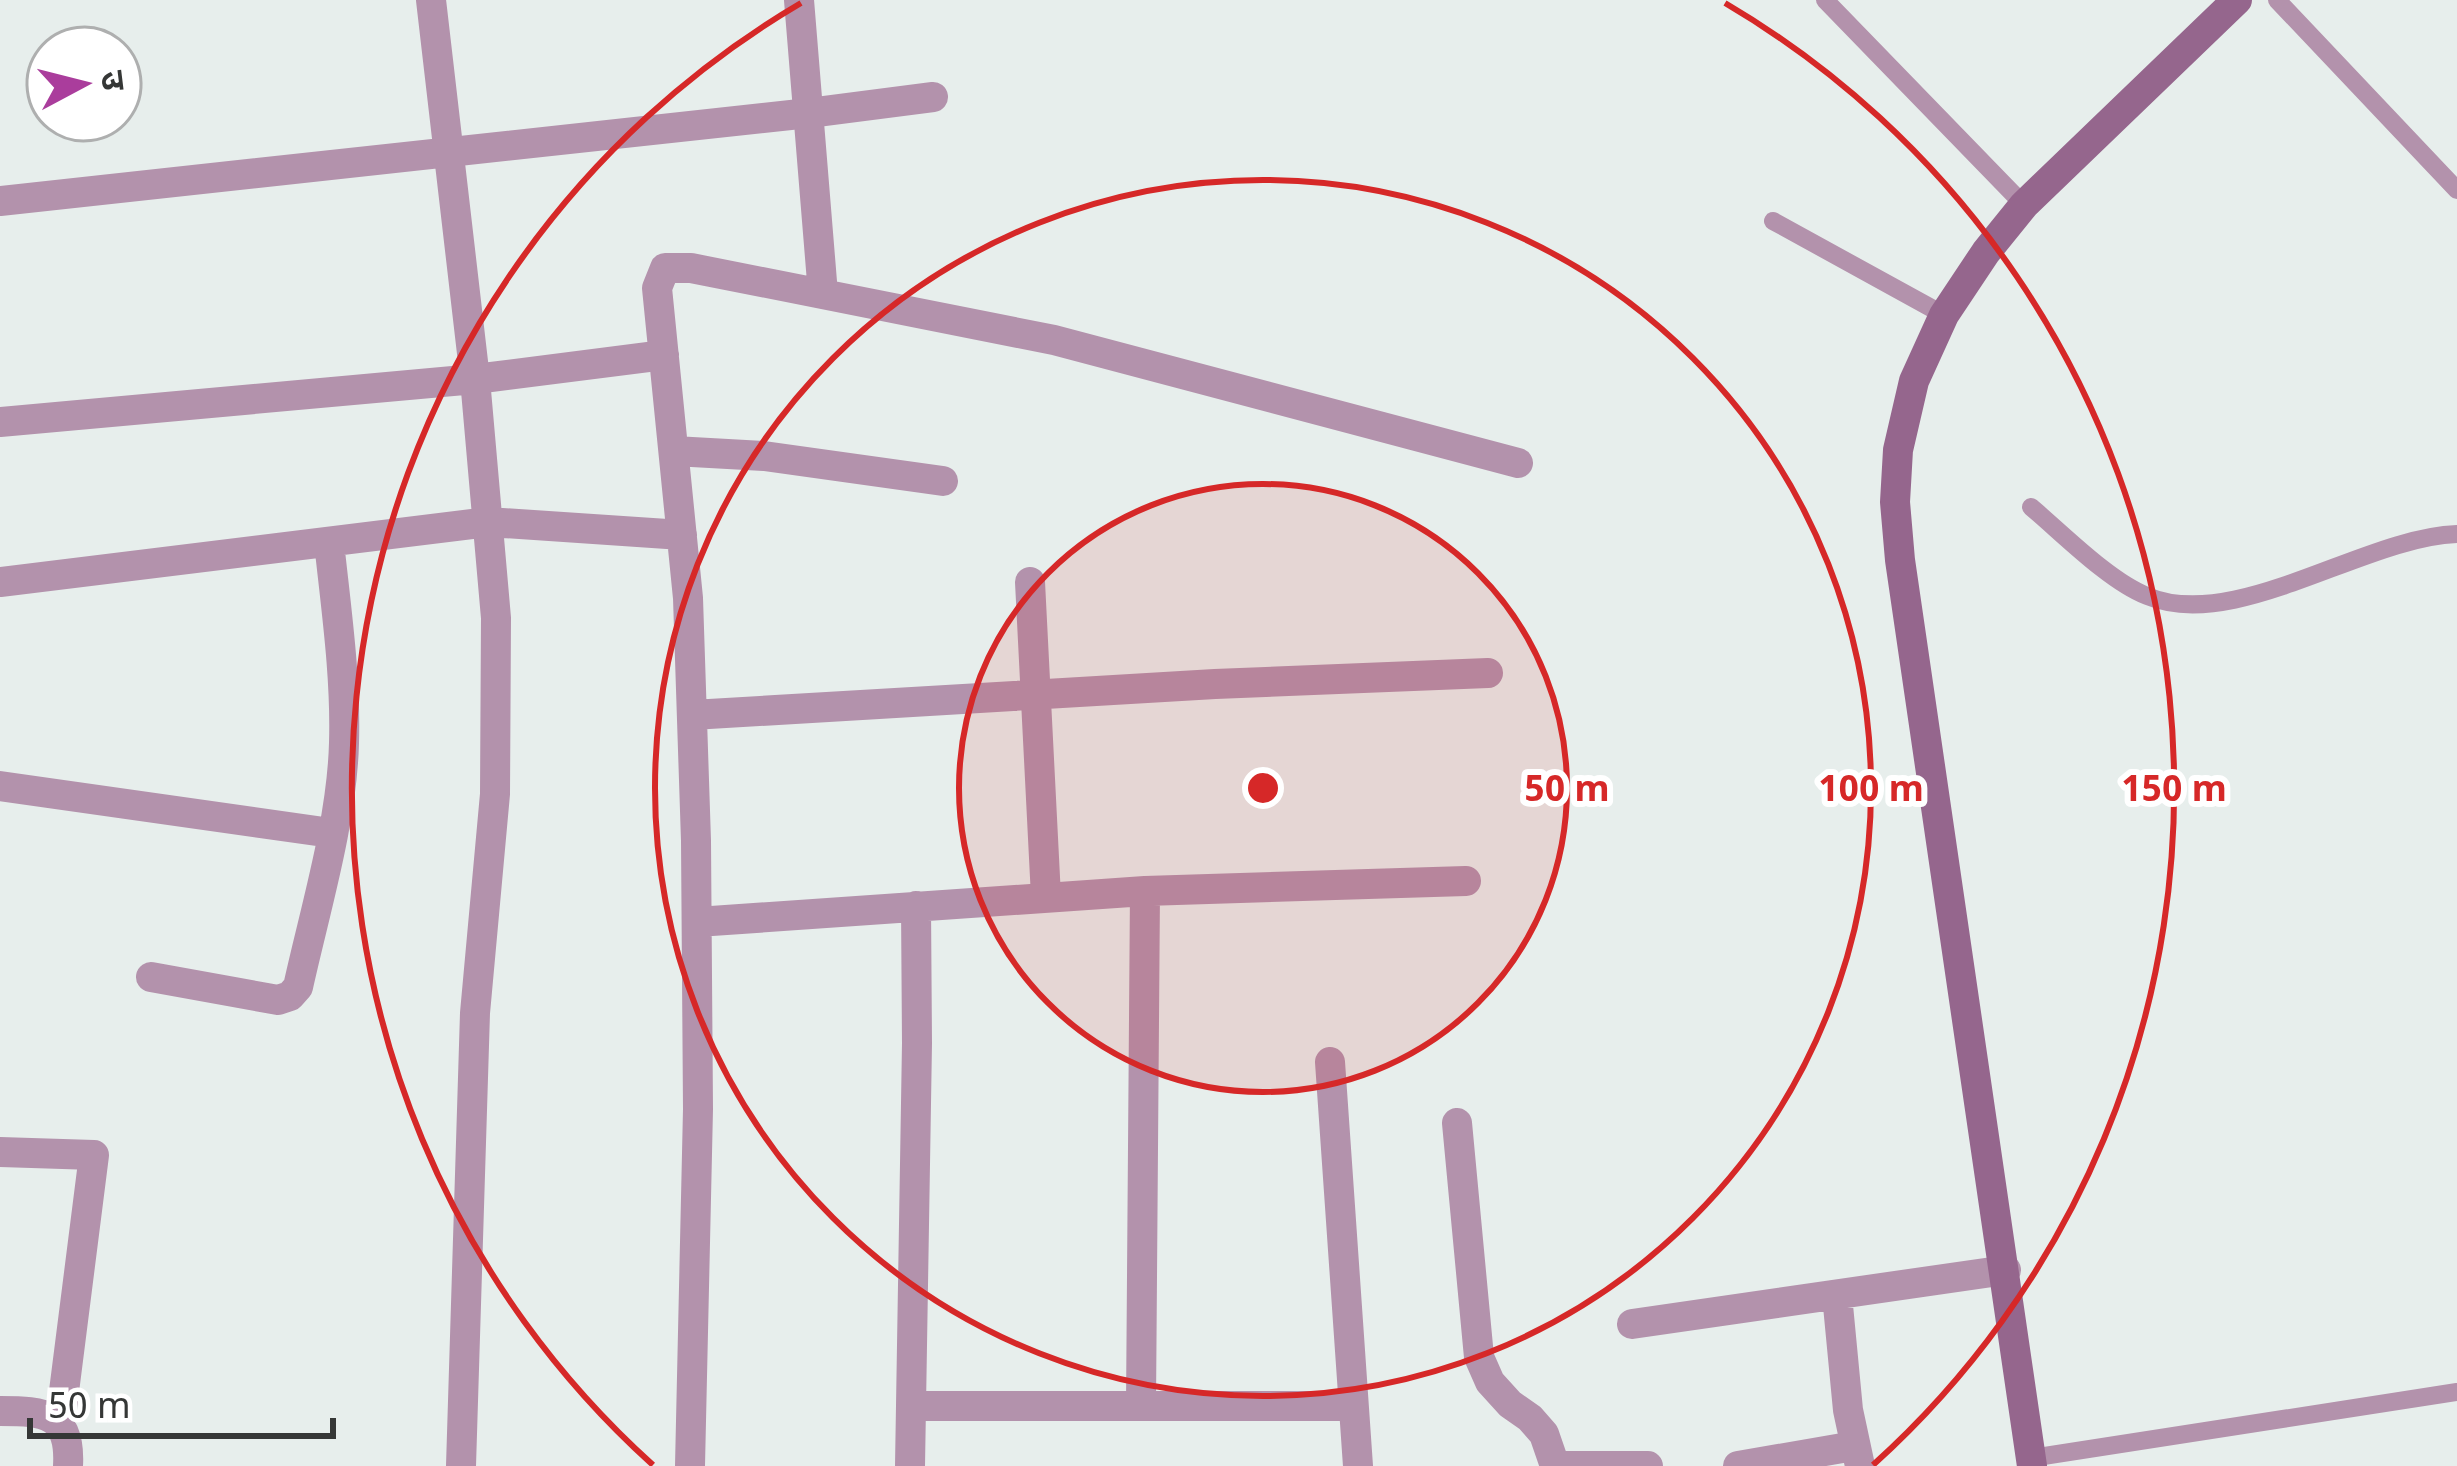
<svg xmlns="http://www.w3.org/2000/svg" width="2457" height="1466" font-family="Georgia,'Noto Sans Devanagari',serif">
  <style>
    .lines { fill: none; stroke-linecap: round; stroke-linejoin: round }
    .lane { stroke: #b392ac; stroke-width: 18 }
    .street { stroke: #b392ac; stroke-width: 30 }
    .secondary { stroke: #95668d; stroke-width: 30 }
    .ring { fill: none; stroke: #d62828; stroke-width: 6 }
    .centre { fill: #d62828; stroke: #fff; stroke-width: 6 }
    .ring-label { font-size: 36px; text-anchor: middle; font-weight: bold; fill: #d62828; stroke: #fff; stroke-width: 12; stroke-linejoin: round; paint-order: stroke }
  </style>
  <rect width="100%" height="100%" fill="#e7eeec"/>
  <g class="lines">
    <path class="lane" d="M1825,0L2024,205
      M2277,0L2457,190
      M1773,221L1944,315
      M2031,507C2063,534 2109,581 2147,596C2235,633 2364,537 2457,534
      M2031,1458L2457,1392"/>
    <path class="street" d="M431,0L475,379L496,618L495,794L475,1013L461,1466
      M799,0L823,294
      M0,201L809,113L933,97
      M0,422L475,379L664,355
      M674,451L764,456L943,481
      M0,582L488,522L682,535
      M1030,582L1046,897
      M692,715L1215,684L1488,673
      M0,786L331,833
      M697,922L1145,891L1466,881
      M151,977L278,1000L290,996L298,987C315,910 342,822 344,743C346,676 336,608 329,542
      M1330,1062L1358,1466
      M1457,1123L1479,1357L1490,1382L1510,1404L1530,1418L1544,1434L1555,1466
      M0,1152L94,1155L60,1423
      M1837,1295L1848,1410L1860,1466
      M1632,1324L2006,1270
      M1141,1405L1145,891
      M911,1406L917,1043L916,906
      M0,1411C45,1411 71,1413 68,1466
      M690,1466L698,1109L696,841L688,598L657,288L665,268H691L1054,340L1518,463
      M910,1466L911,1406H1353
      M1557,1466H1648
      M1738,1466L1854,1446"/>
    <path class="secondary" d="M2032,1466L1900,560L1895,502L1898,450L1914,381L1944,315L1986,252L2024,205L2237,0"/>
  </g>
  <circle cx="1263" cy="788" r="304" fill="#d62828" fill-opacity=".12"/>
  <g class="ring">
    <circle cx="1263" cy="788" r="304"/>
    <circle cx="1263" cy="788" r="608"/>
    <path d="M653 1465A911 911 0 0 1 801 3M1725 3A911 911 0 0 1 1873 1465"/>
  </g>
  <circle cx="1263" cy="788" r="18" class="centre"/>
  <g class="ring-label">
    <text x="1567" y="801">50 m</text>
    <text x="1871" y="801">100 m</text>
    <text x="2174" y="801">150 m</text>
  </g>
  <g transform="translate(84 84) rotate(83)"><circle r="57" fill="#ffffff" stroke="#aeafaf" stroke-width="3"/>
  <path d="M0-9L21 45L0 30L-21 45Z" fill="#aa3d9c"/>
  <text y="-18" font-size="33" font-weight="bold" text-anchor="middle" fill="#353736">उ</text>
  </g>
  <path d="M30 1418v18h303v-18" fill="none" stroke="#353736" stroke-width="6"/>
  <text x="48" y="1418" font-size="36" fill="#353736" stroke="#ffffff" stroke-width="9" paint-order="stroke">50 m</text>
</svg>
